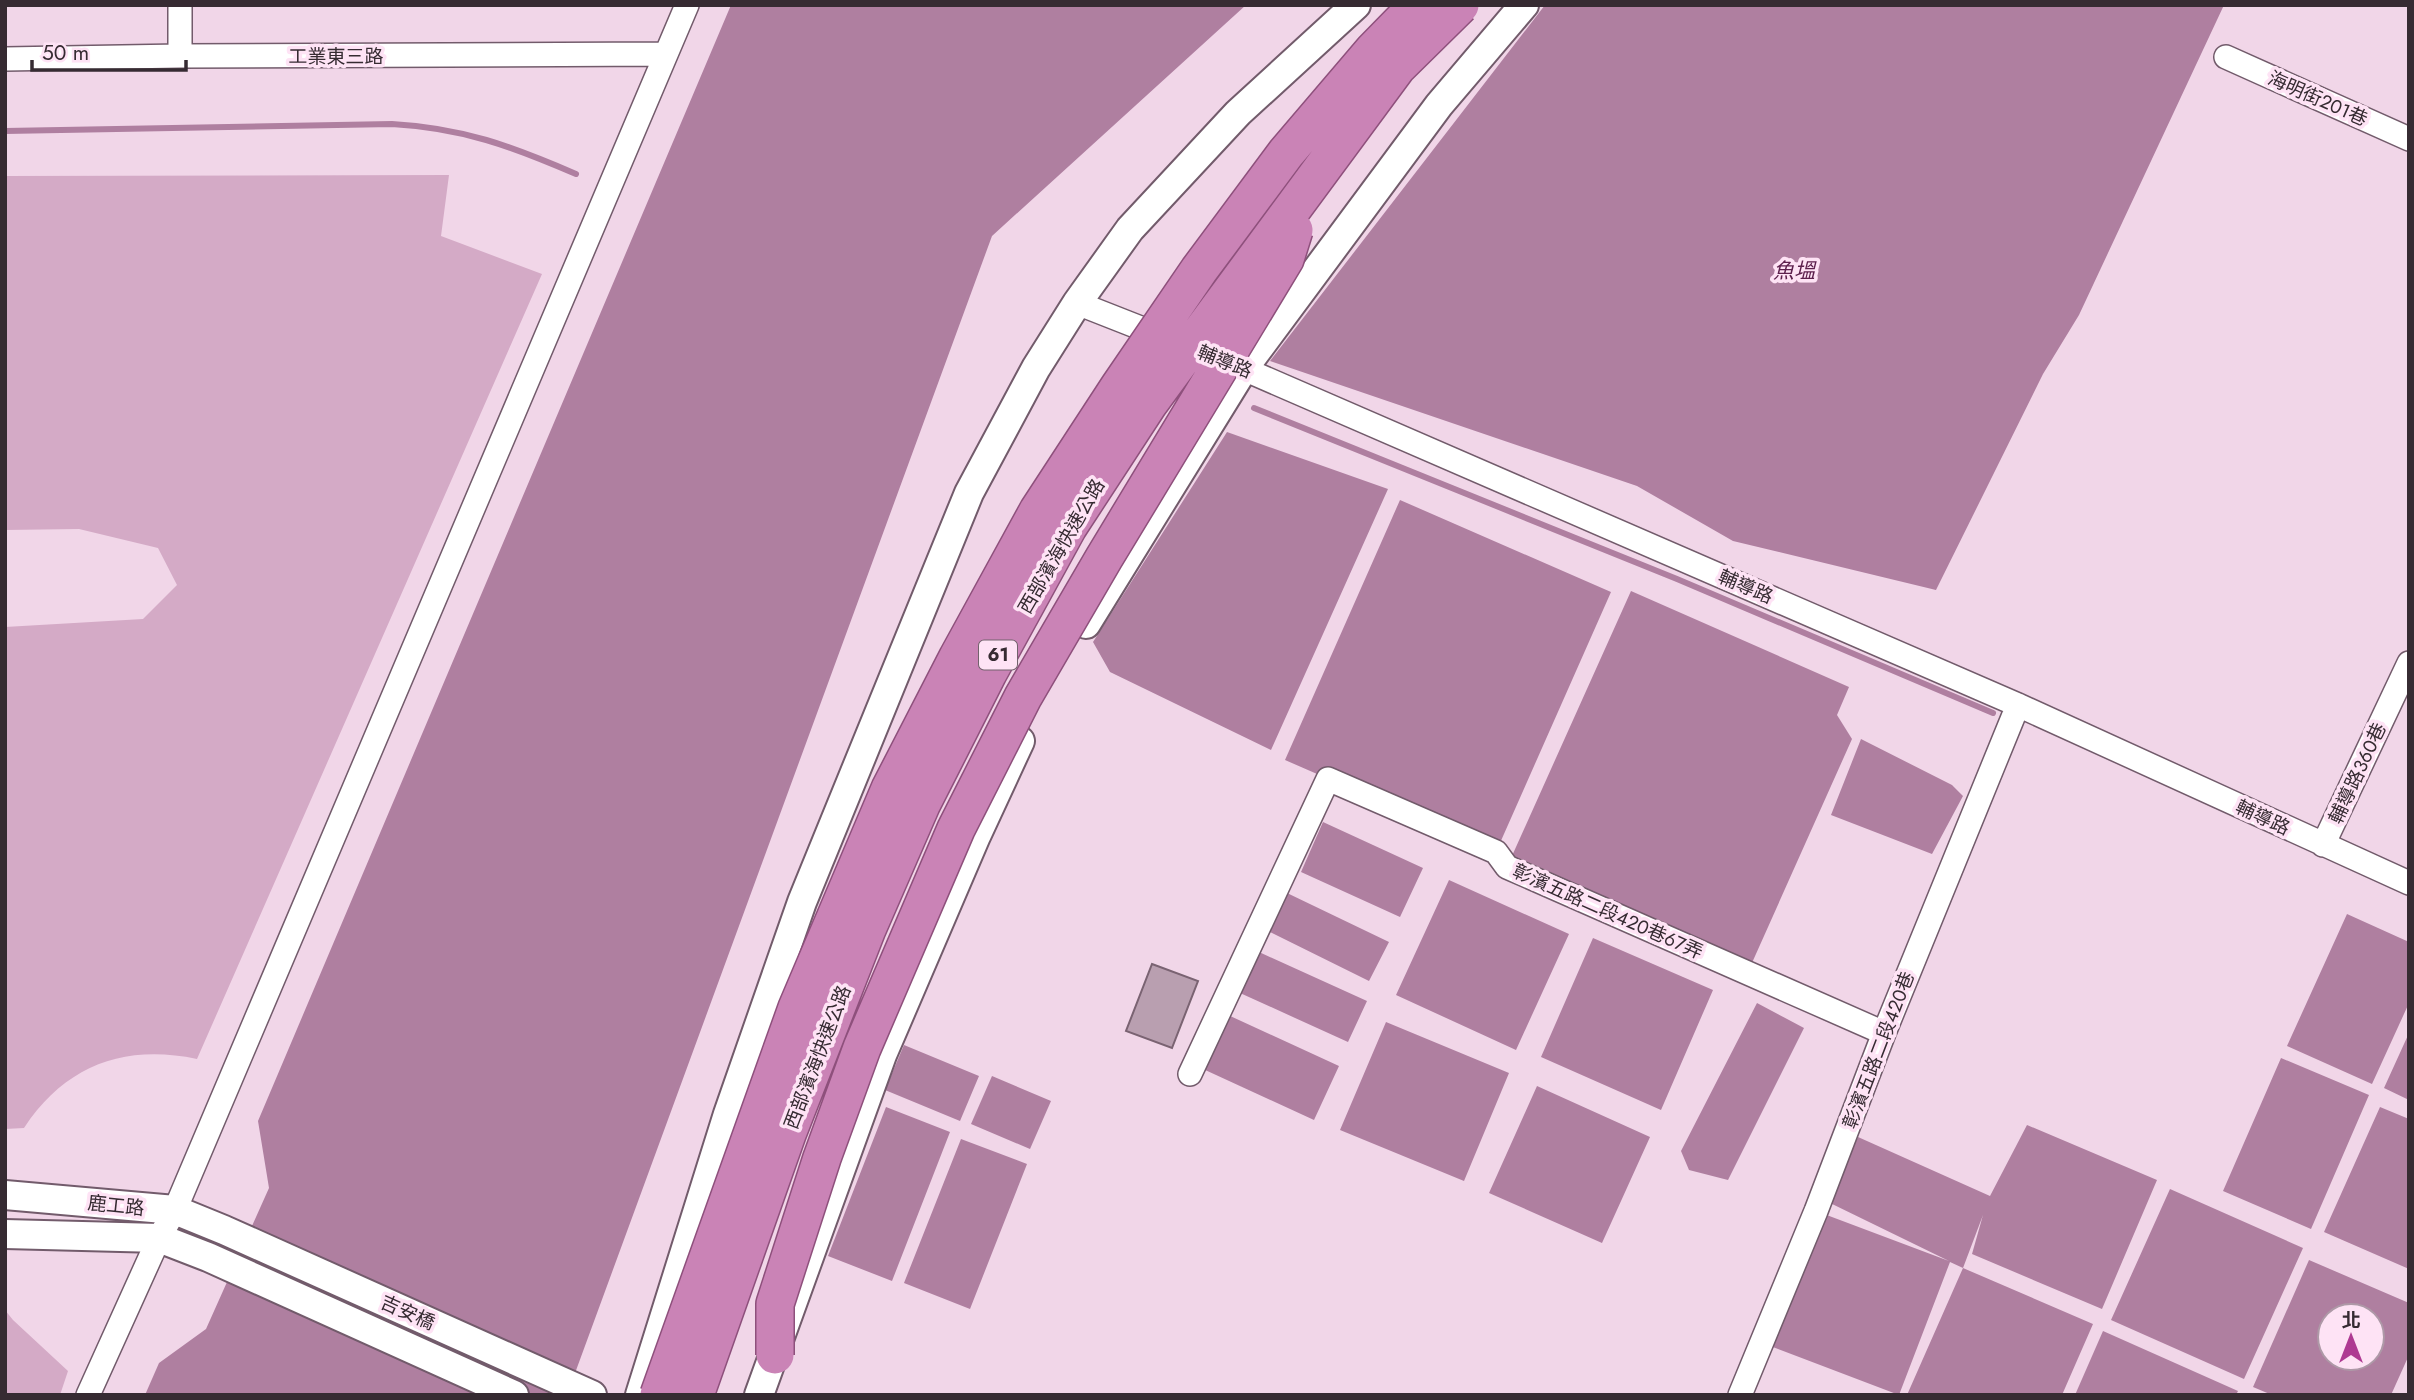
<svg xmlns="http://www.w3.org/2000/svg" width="2414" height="1400" font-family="Jost,'Noto Sans TC',sans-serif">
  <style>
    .green { fill: #d4aac6 }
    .water { fill: #af7fa0; fill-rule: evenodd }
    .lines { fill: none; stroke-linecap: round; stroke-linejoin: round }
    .stream { stroke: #af7fa0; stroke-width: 6 }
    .building { fill: #b99fb0; stroke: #7a6372; stroke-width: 2 }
    .minor-casing { stroke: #725b6b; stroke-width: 26 }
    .tertiary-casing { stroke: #725b6b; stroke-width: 32 }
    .minor { stroke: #fff; stroke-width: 23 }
    .tertiary { stroke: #fff; stroke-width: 28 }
    .trunk-bridge-casing { stroke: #8e507c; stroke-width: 40; stroke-linecap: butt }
    .trunk-bridge { stroke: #ca83b6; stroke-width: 37 }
    .labels { text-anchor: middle; stroke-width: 7; stroke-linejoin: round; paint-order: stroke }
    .shield { fill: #fee3f5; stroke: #72626c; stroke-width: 2 }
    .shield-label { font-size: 18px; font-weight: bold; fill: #362b32 }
    .street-label { font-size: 19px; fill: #362b32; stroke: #fee3f5 }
    .water-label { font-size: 21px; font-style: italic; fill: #5d204d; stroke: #fee3f5 }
  </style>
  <rect width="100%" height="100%" fill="#f1d6e8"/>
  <path class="green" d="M449,175L441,236L542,274L197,1059C124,1044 66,1065 24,1128L5,1129V627L143,619L177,585L158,548L79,529L5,530V176Z
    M5,1310L13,1320L68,1371L60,1395H5Z"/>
  <path class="water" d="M731,5H1246L992,236L567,1395H145L159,1363L206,1329L269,1188L258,1121Z
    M1545,5H2224L2079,315L2043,374L1936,590L1733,541L1637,486L1270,361Z
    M1227,432L1388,489L1271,750L1110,672L1093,642Z
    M1400,500L1611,592L1496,852L1285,760Z
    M1631,591L1849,687L1837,715L1852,739L1747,974L1507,867Z
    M1861,739L1952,785L1963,796L1932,854L1831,815Z
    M1323,822L1423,868L1400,917L1301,872Z
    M1449,880L1569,934L1516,1050L1396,995Z
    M1287,893L1389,942L1369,981L1268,931Z
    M2347,914L2409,942V1003L2372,1084L2287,1046Z
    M1593,938L1713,990L1661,1110L1541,1057Z
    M1259,952L1367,1001L1348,1042L1240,993Z
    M1757,1003L1804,1028L1728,1180L1689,1170L1681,1151Z
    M1228,1015L1339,1066L1314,1120L1203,1069Z
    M1386,1022L1509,1073L1464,1181L1340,1130Z
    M2409,1033V1100L2384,1088Z
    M904,1045L979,1076L960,1121L885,1090Z
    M2281,1058L2369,1095L2311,1229L2223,1191Z
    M992,1076L1051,1101L1030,1149L971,1124Z
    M1537,1086L1650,1137L1602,1243L1489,1193Z
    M886,1107L950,1132L892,1281L828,1256Z
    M2380,1107L2409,1119V1269L2324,1232Z
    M2027,1125L2157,1180L2102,1309L1972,1254L1983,1215L1963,1268L2093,1324L2062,1395H1907L1963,1268L1950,1262L1899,1395L1765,1344L1816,1211L1949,1261L1828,1202L1858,1137L1990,1196Z
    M961,1139L1027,1164L970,1309L904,1283Z
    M2170,1189L2303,1248L2244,1379L2111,1320Z
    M2309,1260L2409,1303V1355L2391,1395H2272L2253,1387ZM2330,1316H2372V1358H2330Z
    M2103,1331L2238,1391L2236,1395H2075Z"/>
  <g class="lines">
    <path class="stream" d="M5,131L392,124C463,128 511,146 576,174
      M1254,408L1677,579L1993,713"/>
  </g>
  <path class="building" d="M1152,964L1198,981L1172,1048L1126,1031Z"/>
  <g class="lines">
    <defs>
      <path id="minor" d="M180,5V56
        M2226,57L2409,139
        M5,59L180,56L666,54
        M1077,303L1166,338
        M1230,363L2018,705L2409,883
        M2323,845L2409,663
        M1190,1074L1328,779L1496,852L1507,867L1884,1033
        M88,1395L159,1238L175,1210L687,5
        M1740,1395L1816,1211L1884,1033L2018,705"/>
      <path id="tertiary" d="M1086,624L1244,368L1439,105L1524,5
        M5,1195L175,1210L224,1230L592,1395
        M5,1234L159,1238L208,1257L514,1395
        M640,1395L728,1114L802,902L969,493L1036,368L1077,303L1130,229L1238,113L1356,5
        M759,1395L882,1055L976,836L1020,741"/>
    </defs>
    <use href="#minor" class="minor-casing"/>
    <use href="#tertiary" class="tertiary-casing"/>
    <use href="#minor" class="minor"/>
    <use href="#tertiary" class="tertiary"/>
    <defs>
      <path id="trunk-bridge" d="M775,1355V1304L822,1158L862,1048L956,829L1023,697L1104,558L1285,259L1294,230
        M659,1395L797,1008L890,789L958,657L1038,511L1119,387L1199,270L1286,153L1373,51L1418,5
        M695,1395L787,1134L867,929L921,805L988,673L1068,527L1149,403L1397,67L1460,5"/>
    </defs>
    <use href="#trunk-bridge" class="trunk-bridge-casing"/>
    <use href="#trunk-bridge" class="trunk-bridge"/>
  </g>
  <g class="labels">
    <rect class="shield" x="979" y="640.5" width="38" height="29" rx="5"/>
    <g class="shield-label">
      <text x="998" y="661">61</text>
    </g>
    <g class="street-label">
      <text x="336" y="63">工業東三路</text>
      <text transform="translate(2318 98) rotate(24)" y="7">海明街201巷</text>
      <text transform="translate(1225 361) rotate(22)" y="7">輔導路</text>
      <text transform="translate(1061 546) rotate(-60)" y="7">西部濱海快速公路</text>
      <text transform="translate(1746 586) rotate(23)" y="7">輔導路</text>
      <text transform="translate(2357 773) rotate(-65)" y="7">輔導路360巷</text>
      <text transform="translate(2263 817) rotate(25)" y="7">輔導路</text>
      <text transform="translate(1608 911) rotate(24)" y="7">彰濱五路二段420巷67弄</text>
      <text transform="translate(1878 1050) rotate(-69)" y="7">彰濱五路二段420巷</text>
      <text transform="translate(817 1057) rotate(-69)" y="7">西部濱海快速公路</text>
      <text transform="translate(116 1205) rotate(6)" y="7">鹿工路</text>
      <text transform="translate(408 1312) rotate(24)" y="7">吉安橋</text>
    </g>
    <g class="water-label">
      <text x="1794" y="278">魚塭</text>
    </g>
  </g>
  <rect width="2414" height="1400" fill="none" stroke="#362b32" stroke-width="14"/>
  <g transform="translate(2351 1337)"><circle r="33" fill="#fee3f5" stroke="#ae99a7" stroke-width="2"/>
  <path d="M0-5L12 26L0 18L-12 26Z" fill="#ae3a92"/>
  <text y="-10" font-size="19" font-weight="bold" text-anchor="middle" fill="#362b32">北</text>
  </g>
  <path d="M32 60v10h154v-10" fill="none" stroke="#362b32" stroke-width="3.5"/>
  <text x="42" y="60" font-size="21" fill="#362b32" stroke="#fee3f5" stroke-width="5" paint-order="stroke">50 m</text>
</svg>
